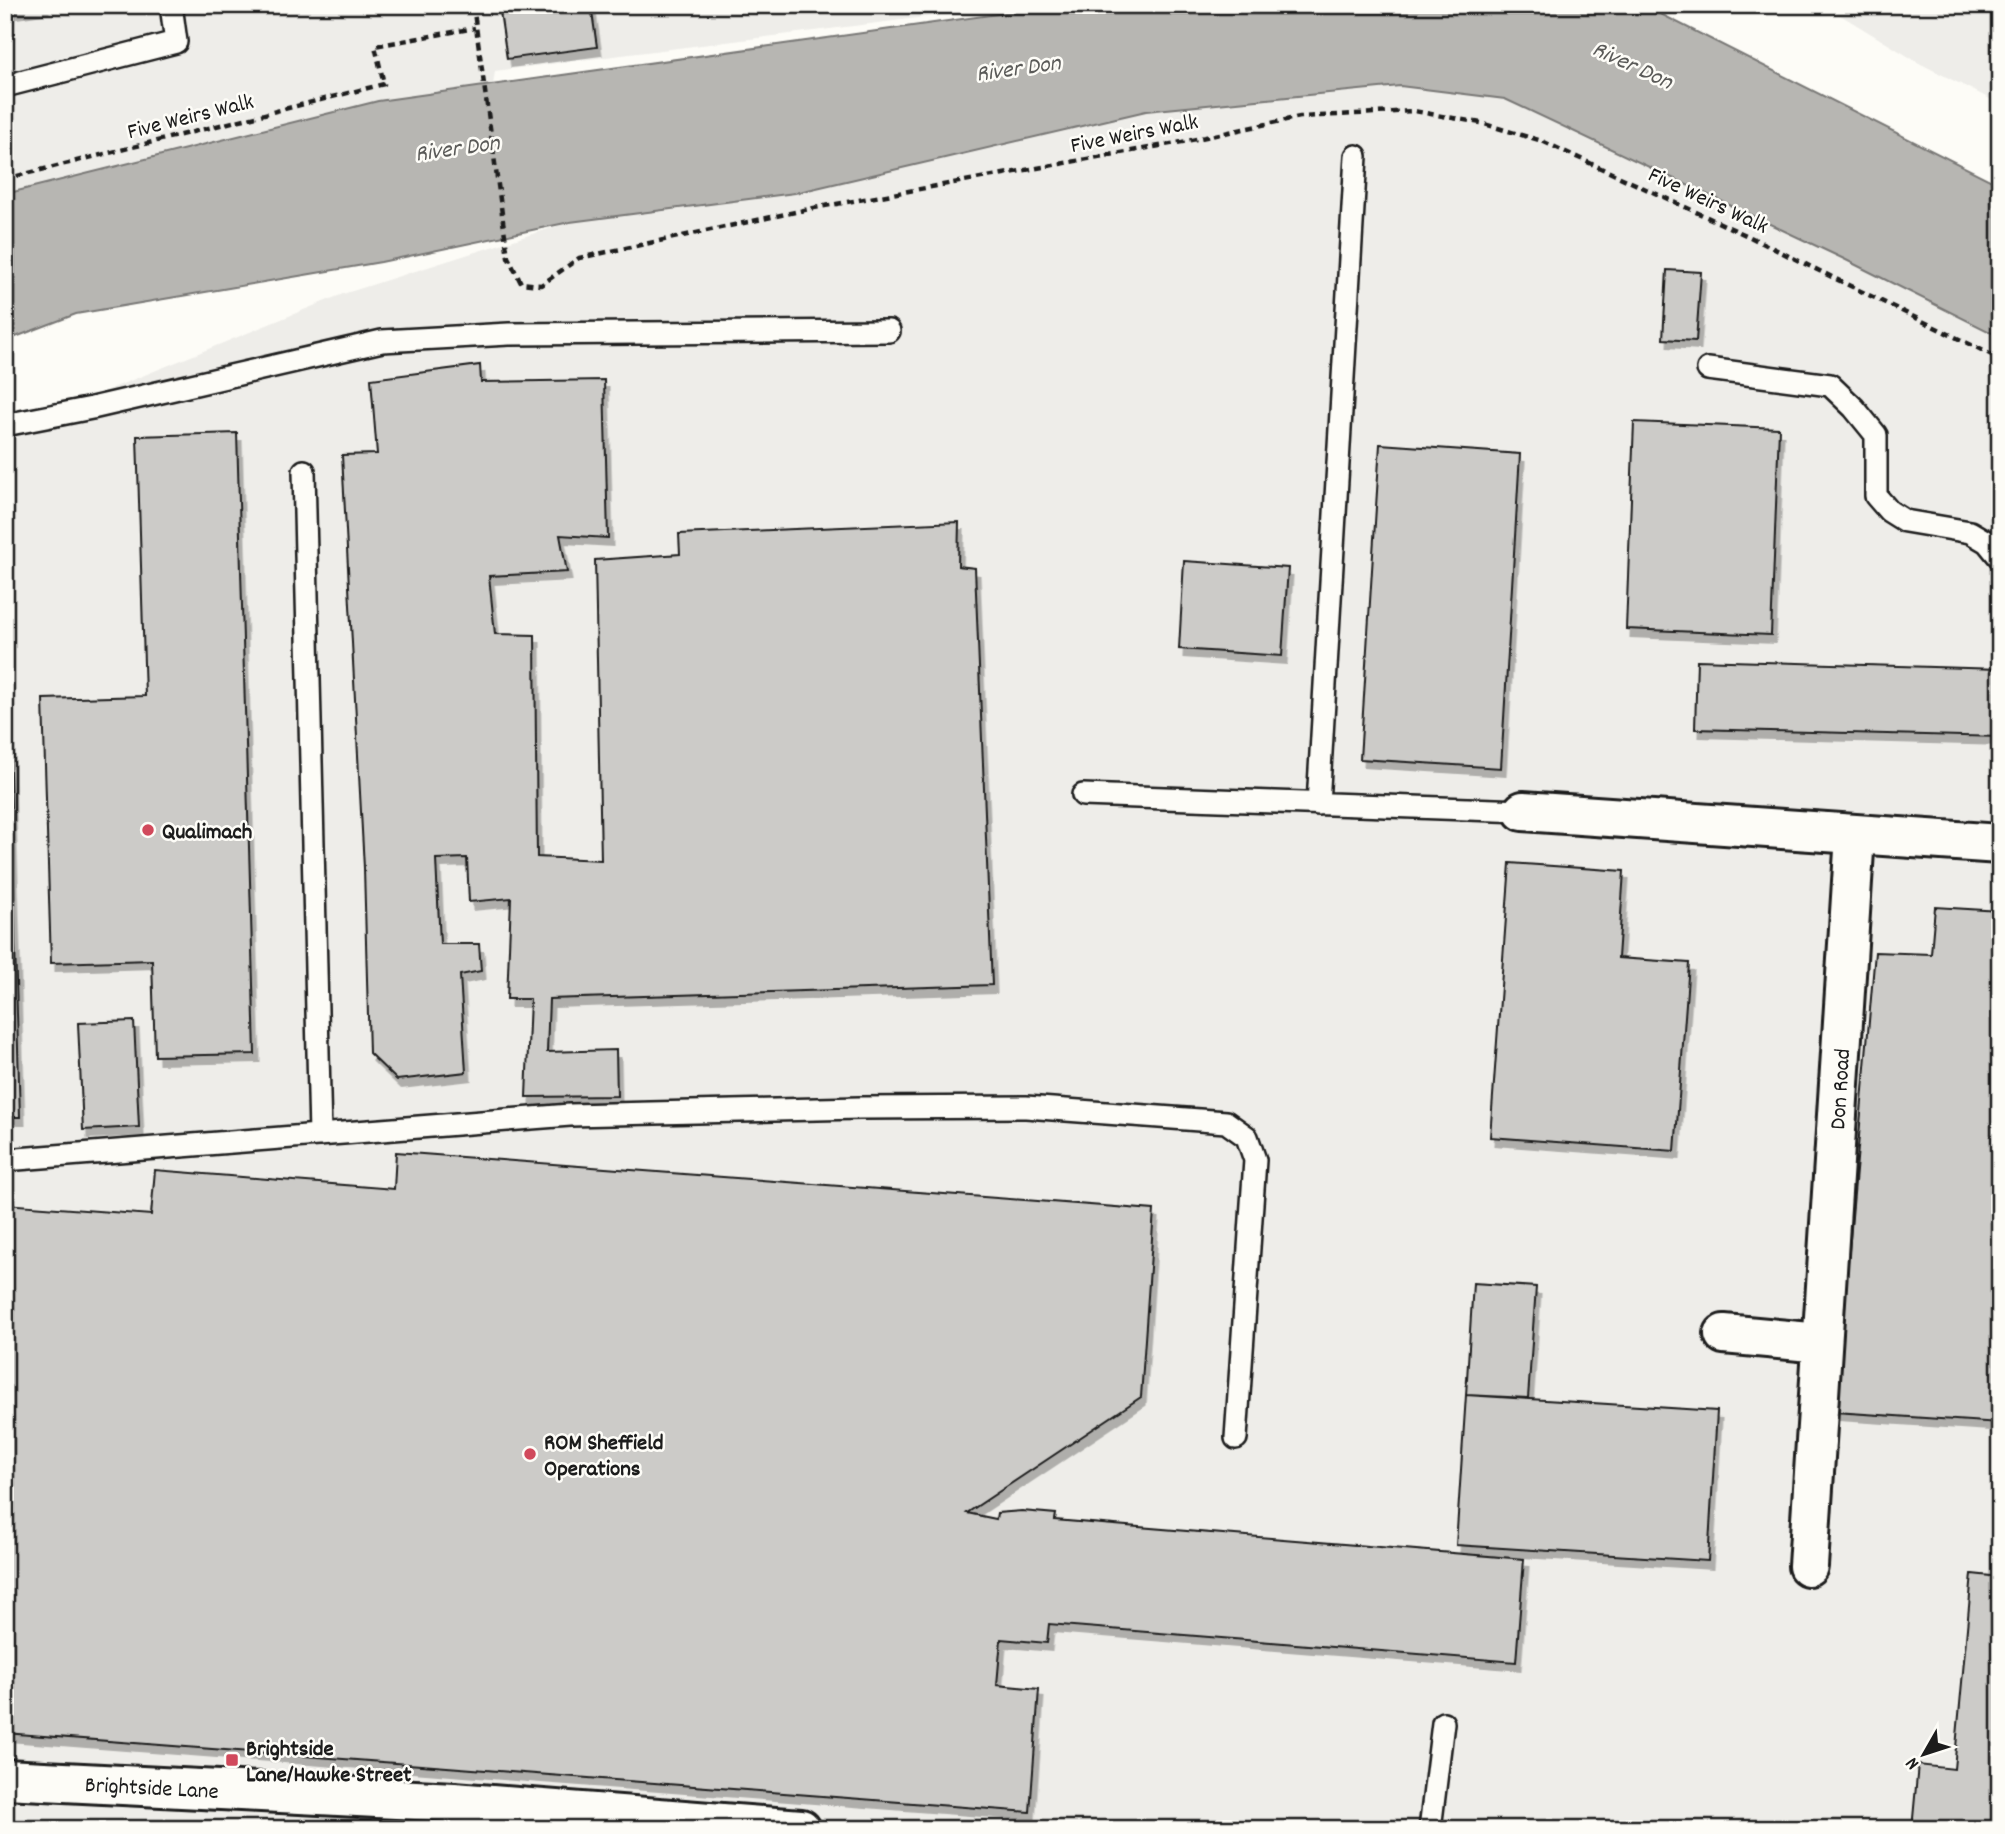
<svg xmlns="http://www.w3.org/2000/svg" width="2005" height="1834" font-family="Dekko,sans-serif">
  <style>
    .built { fill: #eeede9 }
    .water { fill: #b7b6b2; stroke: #797876; stroke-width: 2 }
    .building { fill: #cccbc8; stroke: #1c1c1c; stroke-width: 2; filter: url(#shadow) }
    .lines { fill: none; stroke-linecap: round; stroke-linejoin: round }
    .lane-casing { stroke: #1c1c1c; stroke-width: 26 }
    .street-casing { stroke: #1c1c1c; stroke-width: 44 }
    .primary-casing { stroke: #1c1c1c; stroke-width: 44 }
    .path { stroke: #1c1c1c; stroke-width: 4.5; stroke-dasharray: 7 5; stroke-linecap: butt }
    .lane { stroke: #fdfcf7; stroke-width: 21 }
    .street { stroke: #fdfcf7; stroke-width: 38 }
    .primary { stroke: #fdfcf7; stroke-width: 38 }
    .poi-dot { fill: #d1495b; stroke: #fdfcf7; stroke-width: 2.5 }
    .labels { text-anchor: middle; stroke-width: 5; stroke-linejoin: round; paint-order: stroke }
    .street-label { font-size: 23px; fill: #1c1c1c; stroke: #fdfcf7 }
    .poi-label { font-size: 23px; font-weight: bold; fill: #1c1c1c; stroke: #fdfcf7; text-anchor: start }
    .water-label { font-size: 24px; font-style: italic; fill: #5a5a58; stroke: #fdfcf7 }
  </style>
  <defs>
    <filter id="shadow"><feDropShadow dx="4.5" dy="8" stdDeviation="0" flood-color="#0004"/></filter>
  </defs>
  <rect width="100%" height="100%" fill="#fdfcf7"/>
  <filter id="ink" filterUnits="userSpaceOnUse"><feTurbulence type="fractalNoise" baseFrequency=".0143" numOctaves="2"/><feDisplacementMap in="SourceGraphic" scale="14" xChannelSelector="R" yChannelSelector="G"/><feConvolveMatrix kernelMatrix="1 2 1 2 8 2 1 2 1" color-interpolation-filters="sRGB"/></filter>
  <g filter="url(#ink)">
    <path class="built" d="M5,5H1021L495,71L493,85L378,101L5,194Z
      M1824,5H2000V104L1919,63Z
      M1400,86L1505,99L1844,259L2000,337V1829H5V432L343,294L570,222L795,193L1146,111Z"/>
    <path class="water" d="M1061,5H1643L2000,185V337L1844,259L1505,99L1400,86L1146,111L795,193L570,222L381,262L76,314L5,341V194L378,101Z"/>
    <path class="building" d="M5,5H45L5,11Z
      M499,5H591L597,47L507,59Z
      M1667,270L1701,272L1696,341L1663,339Z
      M480,365L481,382L604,380L608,538L560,535L567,572L489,576L495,634L535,635L537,857L601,860L595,560L680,554L679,534L959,522L958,566L975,568L992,985L549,999L547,1052L616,1050L617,1096L526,1097L530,999H507L511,898L469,902L467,858L436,859L440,944H479L481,971L460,975L466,1072L397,1080L369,1053L364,868L342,455L377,454L371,379Z
      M1634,422L1779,428L1771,635L1626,629Z
      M237,433L255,1054L155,1056L152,960L51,963L43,699L145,696L137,436Z
      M1380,444L1520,454L1501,768L1360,759Z
      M1184,561L1288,568L1282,656L1179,649Z
      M5,603L20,1117H5Z
      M1697,660L2000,669V737L1695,729Z
      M1510,863L1624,871L1618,958L1689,963L1675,1151L1490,1137Z
      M1935,907L2000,911V1423L1835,1412L1875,952L1931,954Z
      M134,1021L139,1127L83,1130L78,1023Z
      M396,1152L1154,1210L1141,1397L967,1513L996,1519L997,1513L1022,1511L1056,1514L1055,1520L1524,1559L1516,1662L1049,1624L1047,1643L1001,1639L997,1685L1039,1689L1030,1812L5,1733V1204L151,1215L155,1170L394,1189Z
      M1473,1283L1536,1287L1528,1398L1466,1395Z
      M1466,1395L1717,1411L1708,1561L1456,1545Z
      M1972,1574L2000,1577V1829H1912L1918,1765L1954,1769Z"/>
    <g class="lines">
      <defs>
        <path id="lane" d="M5,86L176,42L171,5
          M1708,369L1830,385L1854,408L1876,435V496L1889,511L1905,521L1970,532L1987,542L2000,558
          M5,425L92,408L382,341L509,334L889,331
          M304,471L320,1135
          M1083,795L1523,811
          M1318,804L1356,156
          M5,1160L570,1115L860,1108L1026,1107L1226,1122L1247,1137L1255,1160L1236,1438
          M1430,1829L1443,1723"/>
        <g id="street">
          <path d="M1523,811L2000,844"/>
          <path d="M1724,1334L1821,1343"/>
          <path id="s1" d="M1808,1566L1855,835"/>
        </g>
        <g id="primary">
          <path id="s2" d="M5,1779L454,1802L801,1829"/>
        </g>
      </defs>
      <use href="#lane" class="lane-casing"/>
      <use href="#street" class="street-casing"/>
      <use href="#primary" class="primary-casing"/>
      <path class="path" d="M473,5L508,257L521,283L541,285L579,258L814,208L1182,142L1300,117L1414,111L1481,123L1542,141L1748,236L2000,359
        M5,179L384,84L375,46L475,28"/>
      <use href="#lane" class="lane"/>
      <use href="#street" class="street"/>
      <use href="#primary" class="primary"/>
    </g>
  </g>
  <g class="poi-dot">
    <circle cx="148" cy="830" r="7"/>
    <circle cx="530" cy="1454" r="7"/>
    <rect x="225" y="1753" width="14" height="14" rx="3.5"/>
  </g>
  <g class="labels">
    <g class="street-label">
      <text transform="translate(190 115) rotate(-14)" y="8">Five Weirs Walk</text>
      <text transform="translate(1134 132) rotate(-11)" y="8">Five Weirs Walk</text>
      <text transform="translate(1709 199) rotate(25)" y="8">Five Weirs Walk</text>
      <text dy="8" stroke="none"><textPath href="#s1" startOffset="478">Don Road</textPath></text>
      <text dy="8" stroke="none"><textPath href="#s2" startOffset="147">Brightside Lane</textPath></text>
    </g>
    <g class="poi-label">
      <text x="162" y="838">Qualimach</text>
      <text x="544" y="1449">ROM Sheffield<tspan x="544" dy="26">Operations</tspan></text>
      <text x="246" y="1755">Brightside<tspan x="246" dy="26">Lane/Hawke Street</tspan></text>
    </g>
    <g class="water-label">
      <text transform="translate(1633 64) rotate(25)" y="8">River Don</text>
      <text transform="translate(1018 67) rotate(-8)" y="8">River Don</text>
      <text transform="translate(457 147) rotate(-8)" y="8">River Don</text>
    </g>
  </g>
  <rect width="2005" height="1834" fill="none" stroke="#fdfcf7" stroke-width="28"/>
  <rect x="14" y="14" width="1977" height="1806" fill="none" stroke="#1c1c1c" stroke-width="2.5" filter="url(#ink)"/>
  <g transform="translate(1924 1754) rotate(231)" stroke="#fdfcf7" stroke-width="5" paint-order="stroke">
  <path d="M0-5L12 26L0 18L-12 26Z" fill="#1c1c1c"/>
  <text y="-10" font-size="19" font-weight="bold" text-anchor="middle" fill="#1c1c1c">N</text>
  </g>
</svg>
